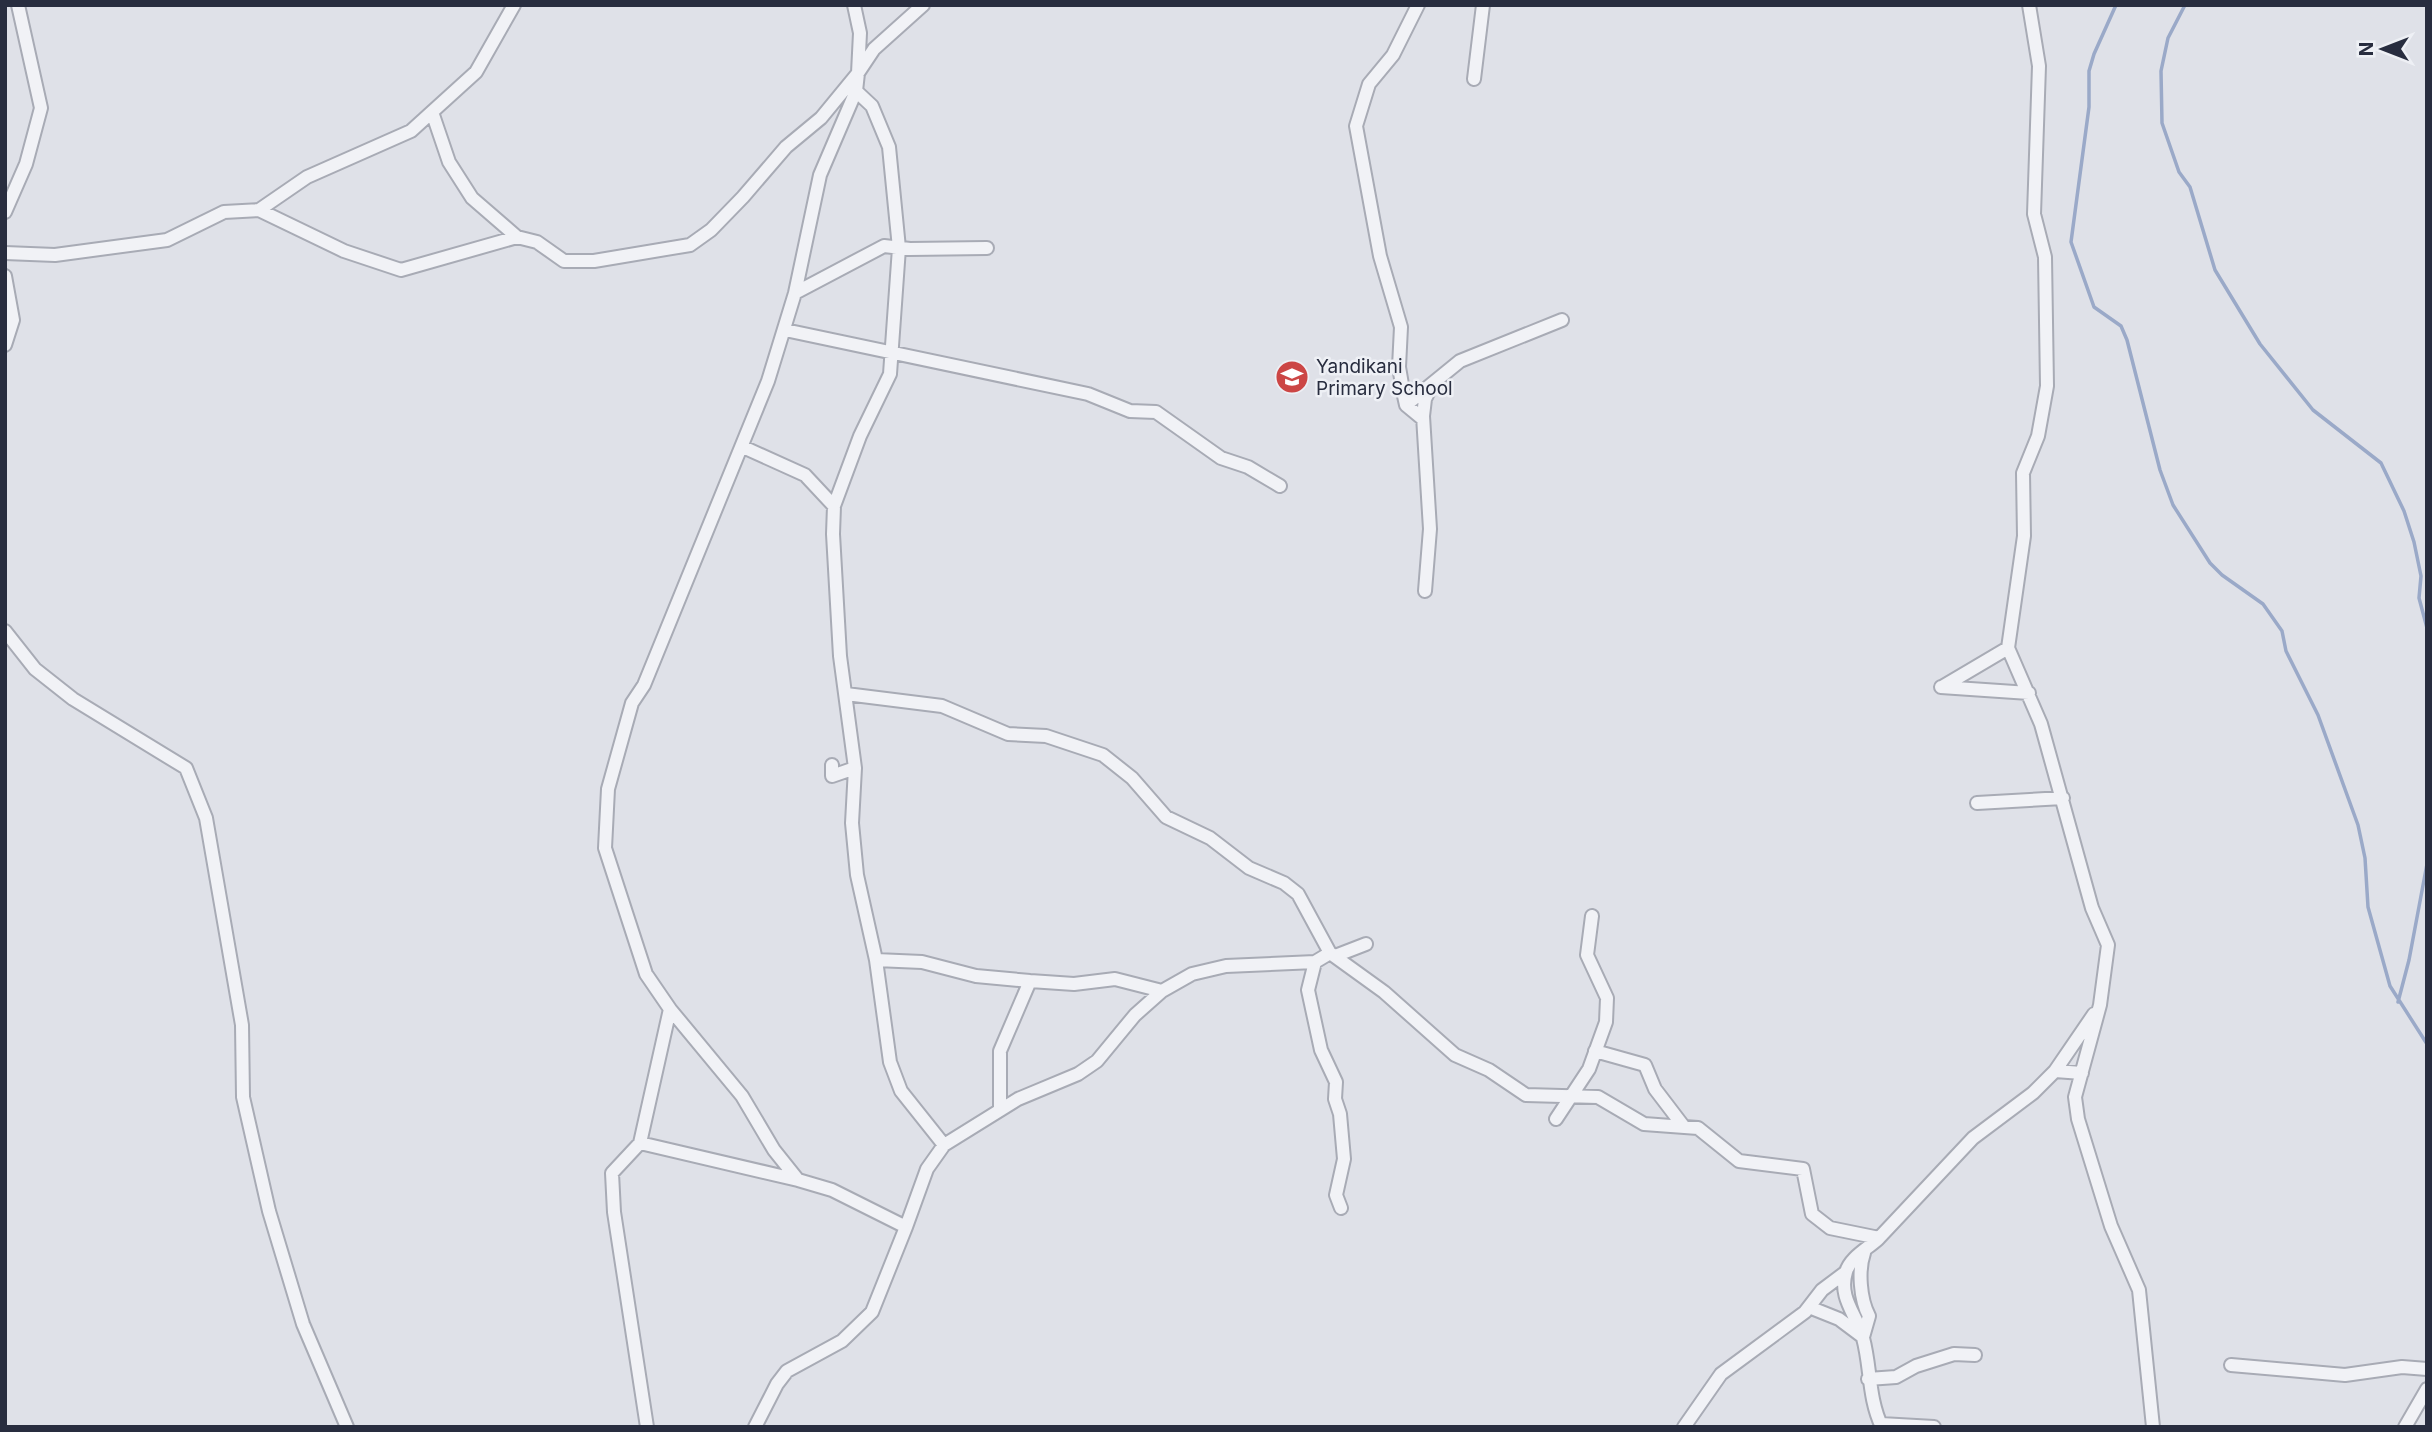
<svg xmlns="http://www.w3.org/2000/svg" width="2432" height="1432" font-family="Inter,sans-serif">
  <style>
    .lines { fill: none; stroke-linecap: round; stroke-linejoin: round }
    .stream { stroke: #9aa9c8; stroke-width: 3.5 }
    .minor-casing { stroke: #a8abb5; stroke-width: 16 }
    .minor { stroke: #f1f2f6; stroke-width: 12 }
    .labels { text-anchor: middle; stroke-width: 5; stroke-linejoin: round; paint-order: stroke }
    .poi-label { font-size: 19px; fill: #282d3f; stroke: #eef0f5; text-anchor: start }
  </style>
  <rect width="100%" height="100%" fill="#dfe1e8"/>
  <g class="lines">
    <path class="stream" d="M2116,5L2094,54L2089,71V107L2071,242L2094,307L2121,326L2127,340L2160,470L2173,505L2210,563L2222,575L2263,604L2282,631L2286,651L2318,715L2358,825L2365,858L2368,907L2390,986L2427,1044
      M2185,5L2168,38L2161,71L2162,123L2179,172L2190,187L2215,270L2260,344L2313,410L2381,463L2404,511L2414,542L2421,576L2419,598L2427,628
      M2398,1002L2409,960L2427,864"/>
    <defs>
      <path id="minor" d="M1418,5L1393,55L1369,84L1356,126L1380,256L1401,327L1399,367L1404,396L1406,405L1423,419
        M2029,5L2039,66L2034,214L2045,257L2047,386L2038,436L2023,473L2024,536L2008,648L2041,724L2092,908L2108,945L2100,1005L2075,1097L2078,1119L2111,1226L2139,1290L2153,1427
        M1474,79L1483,5
        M432,112L449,162L472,198L517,237
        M259,210L307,177L411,131L476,72L514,5
        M5,212L26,164L41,108L18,5
        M5,253L55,255L167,240L224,212L259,210L344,251L401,270L517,237L537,242L564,261H594L690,245L711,230L743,197L786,147L821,118L858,73L860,33L854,5
        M5,276L13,320L5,345
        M795,293L884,246L910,249L987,248
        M785,330L1088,394L1130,411L1156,412L1221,458L1248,467L1280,486
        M1406,405L1460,361L1562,320
        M743,447L805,475L834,506
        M1425,591L1430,529L1423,416L1425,399L1433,383
        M5,631L35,669L73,699L186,768L206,818L242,1025L243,1097L269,1211L303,1324L347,1427
        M1941,687L2029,693
        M1942,687L2008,648
        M846,694L942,706L1008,734L1046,736L1103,755L1132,778L1166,817L1210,838L1249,868L1284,883L1298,894L1330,953L1384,992L1455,1055L1489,1070L1526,1095L1598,1097L1644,1124L1698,1128L1739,1161L1803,1169L1812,1214L1830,1228L1879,1238L1973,1138L2033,1093L2055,1071L2082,1073
        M832,765V776L855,768L840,656L833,534L834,506L860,436L890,374L899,248L889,147L872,106L856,91
        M1977,803L2063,798
        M1335,956L1366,944
        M876,960L922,962L976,976L1030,981L1074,984L1115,979L1162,991
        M1315,962L1308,990L1321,1050L1336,1082L1335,1099L1340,1114L1344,1159L1336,1195L1341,1208
        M670,1009L742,1096L774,1150L798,1180L832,1190L906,1227L927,1169L944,1145L901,1091L890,1062L876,960L857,875L852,823L855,768
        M1595,1051L1645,1065L1655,1089L1684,1127
        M2055,1071L2094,1014
        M1000,1109V1051L1030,981
        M1556,1119L1589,1069L1606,1022L1607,998L1587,955L1592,916
        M640,1143L798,1180
        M944,1145L1018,1099L1078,1074L1097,1061L1135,1015L1162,991L1192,974L1226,966L1315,962L1330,953
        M1879,1238C1869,1248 1850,1257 1846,1272C1838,1298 1857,1315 1863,1338C1871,1367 1868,1398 1882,1427
        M1809,1307L1839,1319L1863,1337L1869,1316C1860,1299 1858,1270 1864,1253
        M2231,1365L2345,1375L2402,1367L2427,1369
        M1868,1379L1896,1377L1916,1366L1954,1354L1975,1355
        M1881,1424L1934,1427
        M647,1427L614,1212L612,1173L640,1143L670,1009L646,974L605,848L608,789L632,703L644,685L768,381L795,293L820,175L856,91L858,73L874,49L923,5
        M755,1427L777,1384L787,1371L842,1341L872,1312L906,1227
        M1684,1427L1721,1374L1805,1312L1822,1290L1846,1272
        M2405,1427L2427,1389"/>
    </defs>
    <use href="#minor" class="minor-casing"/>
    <use href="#minor" class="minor"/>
  </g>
  <defs>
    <symbol id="school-disc" viewBox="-11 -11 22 22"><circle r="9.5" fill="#cc4645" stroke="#eef0f5"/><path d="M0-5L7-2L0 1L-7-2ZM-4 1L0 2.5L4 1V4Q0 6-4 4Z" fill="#fff"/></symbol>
  </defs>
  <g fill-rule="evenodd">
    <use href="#school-disc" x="1273" y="358" width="38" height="38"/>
  </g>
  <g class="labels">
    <g class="poi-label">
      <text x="1316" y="373">Yandikani<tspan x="1316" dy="22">Primary School</tspan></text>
    </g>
  </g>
  <rect width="2432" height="1432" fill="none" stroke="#282d3f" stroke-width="14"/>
  <g transform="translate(2383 49) rotate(270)" stroke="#eef0f5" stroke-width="5" paint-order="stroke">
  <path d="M0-5L12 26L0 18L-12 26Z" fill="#282d3f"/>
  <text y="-10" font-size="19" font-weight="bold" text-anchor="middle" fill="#282d3f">N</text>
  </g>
</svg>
